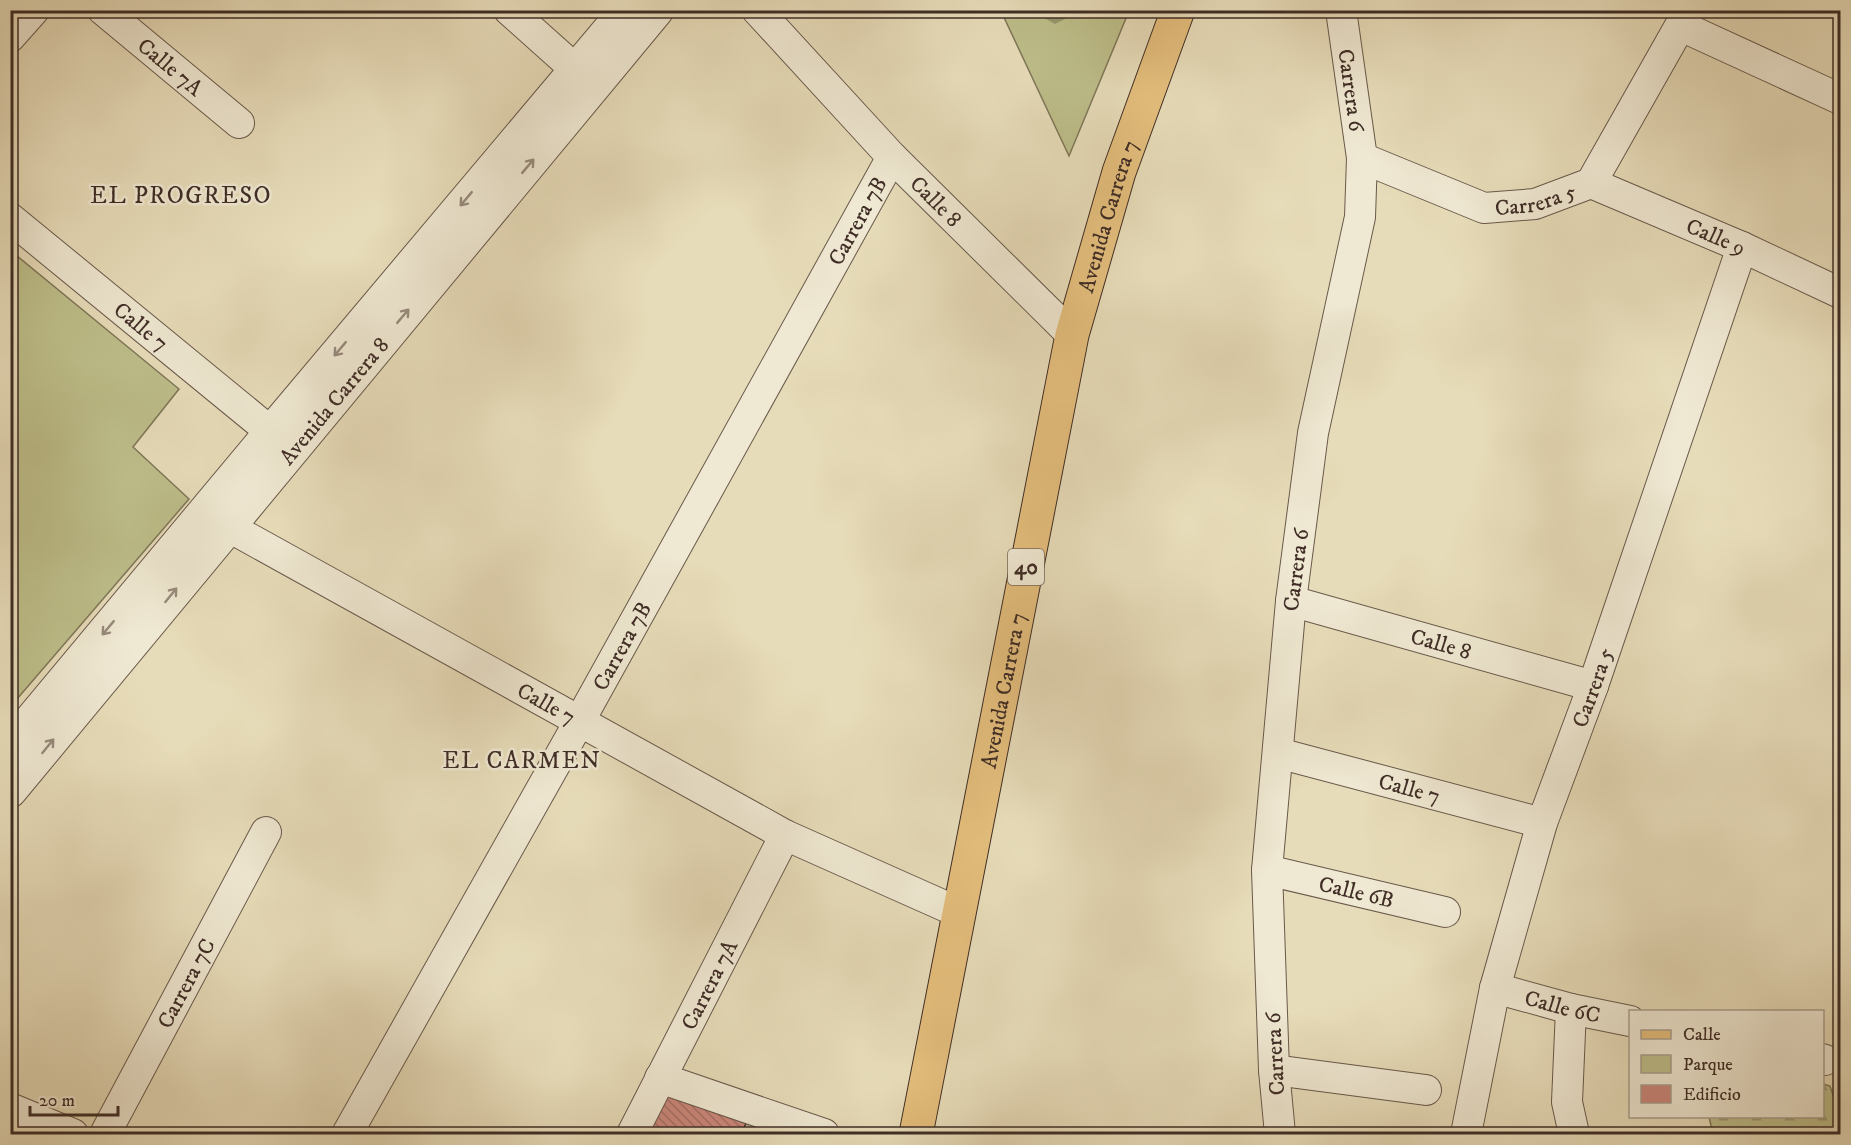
<svg xmlns="http://www.w3.org/2000/svg" width="1851" height="1145" font-family="'IM FELL DW Pica',serif">
  <style>
    .forest { fill: url(#forest-firs); stroke: #7e7658; stroke-width: 1.5 }
    .green { fill: #bdbe8a; stroke: #7e7658; stroke-width: 1.5 }
    .shadow { fill: #0003 }
    .building { fill: url(#building-back-hatch); stroke: #3f2d26; stroke-width: 1.5 }
    .lines { fill: none; stroke-linecap: round; stroke-linejoin: round }
    .minor-casing { stroke: #69594b; stroke-width: 32 }
    .tertiary-casing { stroke: #69594b; stroke-width: 35 }
    .primary-casing { stroke: #3f2d26; stroke-width: 35 }
    .minor { stroke: #efe8d2; stroke-width: 30 }
    .tertiary { stroke: #efe8d2; stroke-width: 33 }
    .primary { stroke: #e4be7c; stroke-width: 33 }
    .oneway { stroke: #978a7c }
    .labels { text-anchor: middle; stroke-width: 5; stroke-linejoin: round; paint-order: stroke }
    .shield { fill: #efe8d2; stroke: #74655a; stroke-width: 1.5 }
    .shield-label { font-size: 21px; font-weight: bold; fill: #3f2d26 }
    .street-label { font-size: 22px; fill: #3f2d26; stroke: #efe8d2 }
    .neighbourhood-label { font-size: 24px; letter-spacing: 1.5px; fill: #3f2d26; stroke: #efe8d2 }
  </style>
  <defs>
    <pattern id="forest-firs" width="22" height="20" patternUnits="userSpaceOnUse" patternTransform="scale(1.5)"><rect width="22" height="20" fill="#bdbe8a"/><path d="M5 1l3.5 6h-7zM16 11l3.5 6h-7z" fill="#9b9b71"/></pattern>
    <pattern id="building-back-hatch" width="6" height="6" patternUnits="userSpaceOnUse" patternTransform="scale(1.5)"><rect width="6" height="6" fill="#cb877b"/><path d="M-1 5l2 2M0 0l6 6M5-1l2 2" fill="none" stroke="#a66f65"/></pattern>
  </defs>
  <rect width="100%" height="100%" fill="#e7dcb9"/>
  <filter id="stains"><feTurbulence type="fractalNoise" baseFrequency=".00333" numOctaves="4"/><feColorMatrix values="0 0 0 0 .2 0 0 0 0 .09 0 0 0 0 .02 0 0 0 .5 -.17"/></filter>
  <radialGradient id="worn" r=".72"><stop offset=".6" stop-color="#630" stop-opacity="0"/><stop offset="1" stop-color="#630" stop-opacity=".3"/></radialGradient>
  <path class="forest" d="M1823,1084L1830,1086L1840,1116V1134H1713L1709,1117L1822,1116Z"/>
  <path class="green" d="M1001,11H1129L1069,156Z
    M11,251L179,389L133,447L189,499L11,706Z"/>
  <path class="shadow" d="M1030,10H1083L1055,24Z
    M667,1088L747,1121L767,1132L765,1134H647Z"/>
  <path class="building" d="M666,1086L748,1119L741,1134H646Z"/>
  <g class="lines">
    <defs>
      <g id="minor">
        <path id="s1" d="M103,10L239,123"/>
        <path d="M509,10L575,69"/>
        <path id="s2" d="M757,10L892,157L1072,335"/>
        <path d="M1681,26L1840,99"/>
        <path d="M10,37L34,10"/>
        <path id="s3" d="M1362,158L1484,208L1535,204L1591,183L1689,10"/>
        <path id="s4" d="M1591,183L1742,247L1840,293"/>
        <path id="s5" d="M10,218L271,432"/>
        <path id="s6" d="M209,516L785,835L958,912"/>
        <path id="s7" d="M1291,601L1593,686"/>
        <path id="s8" d="M1278,753L1542,823"/>
        <path id="s9" d="M1267,870L1445,912"/>
        <path id="s10" d="M1495,988L1571,1009L1630,1021"/>
        <path d="M1571,1009L1567,1102L1574,1134"/>
        <path d="M1822,1059L1825,1060"/>
        <path d="M1274,1070L1426,1090"/>
        <path d="M660,1078L824,1134"/>
        <path d="M10,1108L73,1134"/>
        <path id="s11" d="M105,1134L266,832"/>
        <path id="s12" d="M347,1134L579,722L892,157"/>
        <path id="s13" d="M632,1134L785,835"/>
        <path id="s14" d="M1280,1134L1274,1070L1267,870L1291,601L1313,433L1360,217L1362,158L1341,10"/>
        <path id="s15" d="M1466,1134L1495,988L1542,823L1593,686L1742,247"/>
      </g>
      <g id="tertiary">
        <path d="M10,745L271,432L626,10"/>
        <path id="s16" d="M10,791L657,10"/>
      </g>
      <g id="primary">
        <path id="s17" d="M916,1134L1072,335L1119,172L1178,10"/>
      </g>
    </defs>
    <use href="#minor" class="minor-casing"/>
    <use href="#tertiary" class="tertiary-casing"/>
    <use href="#primary" class="primary-casing"/>
    <use href="#minor" class="minor"/>
    <use href="#tertiary" class="tertiary"/>
    <use href="#primary" class="primary"/>
  </g>
  <defs><path id="oneway-shaft" d="M-6 0H5M1.5-3L5.5 0L1.5 3" fill="none" stroke-width="1.6" stroke-linecap="round" stroke-linejoin="round" transform="scale(1.5)"/></defs>
  <g class="oneway">
    <use href="#oneway-shaft" transform="translate(528 166) rotate(-50)"/>
    <use href="#oneway-shaft" transform="translate(466 199) rotate(130)"/>
    <use href="#oneway-shaft" transform="translate(403 316) rotate(-50)"/>
    <use href="#oneway-shaft" transform="translate(340 349) rotate(130)"/>
    <use href="#oneway-shaft" transform="translate(171 595) rotate(-51)"/>
    <use href="#oneway-shaft" transform="translate(108 628) rotate(130)"/>
    <use href="#oneway-shaft" transform="translate(48 746) rotate(-51)"/>
  </g>
  <g class="labels">
    <rect class="shield" x="1008" y="549" width="36" height="36" rx="4.5"/>
    <g class="shield-label">
      <text x="1026" y="574">40</text>
    </g>
    <g class="street-label">
      <text dy="8" stroke="none"><textPath href="#s1" startOffset="88">Calle 7A</textPath></text>
      <text transform="translate(1352 90) rotate(82)" y="8">Carrera 6</text>
      <text dy="8" stroke="none"><textPath href="#s3" startOffset="184">Carrera 5</textPath></text>
      <text dy="8" stroke="none"><textPath href="#s2" startOffset="262">Calle 8</textPath></text>
      <text dy="8" stroke="none"><textPath href="#s17" startOffset="938">Avenida Carrera 7</textPath></text>
      <text dy="8" stroke="none"><textPath href="#s12" startOffset="1046">Carrera 7B</textPath></text>
      <text dy="8" stroke="none"><textPath href="#s4" startOffset="136">Calle 9</textPath></text>
      <text dy="8" stroke="none"><textPath href="#s5" startOffset="170">Calle 7</textPath></text>
      <text dy="8" stroke="none"><textPath href="#s16" startOffset="507">Avenida Carrera 8</textPath></text>
      <text dy="8" stroke="none"><textPath href="#s14" startOffset="566">Carrera 6</textPath></text>
      <text dy="8" stroke="none"><textPath href="#s7" startOffset="156">Calle 8</textPath></text>
      <text dy="8" stroke="none"><textPath href="#s12" startOffset="560">Carrera 7B</textPath></text>
      <text dy="8" stroke="none"><textPath href="#s15" startOffset="465">Carrera 5</textPath></text>
      <text dy="8" stroke="none"><textPath href="#s17" startOffset="452">Avenida Carrera 7</textPath></text>
      <text dy="8" stroke="none"><textPath href="#s6" startOffset="386">Calle 7</textPath></text>
      <text dy="8" stroke="none"><textPath href="#s8" startOffset="136">Calle 7</textPath></text>
      <text dy="8" stroke="none"><textPath href="#s9" startOffset="92">Calle 6B</textPath></text>
      <text dy="8" stroke="none"><textPath href="#s11" startOffset="171">Carrera 7C</textPath></text>
      <text dy="8" stroke="none"><textPath href="#s13" startOffset="168">Carrera 7A</textPath></text>
      <text dy="8" stroke="none"><textPath href="#s10" startOffset="70">Calle 6C</textPath></text>
      <text transform="translate(1274 1054) rotate(-93)" y="8">Carrera 6</text>
    </g>
    <g class="neighbourhood-label">
      <text x="181" y="203">EL PROGRESO</text>
      <text x="522" y="768">EL CARMEN</text>
    </g>
  </g>
  <rect width="1851" height="1145" fill="none" stroke="#e7dcb9" stroke-width="36"/>
  <rect x="12" y="12" width="1827" height="1121" fill="none" stroke="#3f2d26" stroke-width="3"/>
  <rect x="18" y="18" width="1815" height="1109" fill="none" stroke="#3f2d26" stroke-width="1.5"/>
  <rect x="1629" y="1010" width="195" height="108" fill="#efe8d2" stroke="#a99d8d" stroke-width="1.5"/>
  <rect x="1641" y="1030" width="30" height="9" fill="#e4be7c" stroke="#a99d8d" stroke-width="1.5"/>
  <text x="1683" y="1040" font-size="18" fill="#3f2d26">Calle</text>
  <rect x="1641" y="1055" width="30" height="18" fill="#bdbe8a" stroke="#a99d8d" stroke-width="1.5"/>
  <text x="1683" y="1070" font-size="18" fill="#3f2d26">Parque</text>
  <rect x="1641" y="1085" width="30" height="18" fill="#cb877b" stroke="#a99d8d" stroke-width="1.5"/>
  <text x="1683" y="1100" font-size="18" fill="#3f2d26">Edificio</text>
  <path d="M30 1106v9h88v-9" fill="none" stroke="#3f2d26" stroke-width="3"/>
  <text x="39" y="1106" font-size="18" fill="#3f2d26" stroke="#efe8d2" stroke-width="4.5" paint-order="stroke">20 m</text>
  <rect width="100%" height="100%" filter="url(#stains)"/>
  <rect width="100%" height="100%" fill="url(#worn)"/>
</svg>
